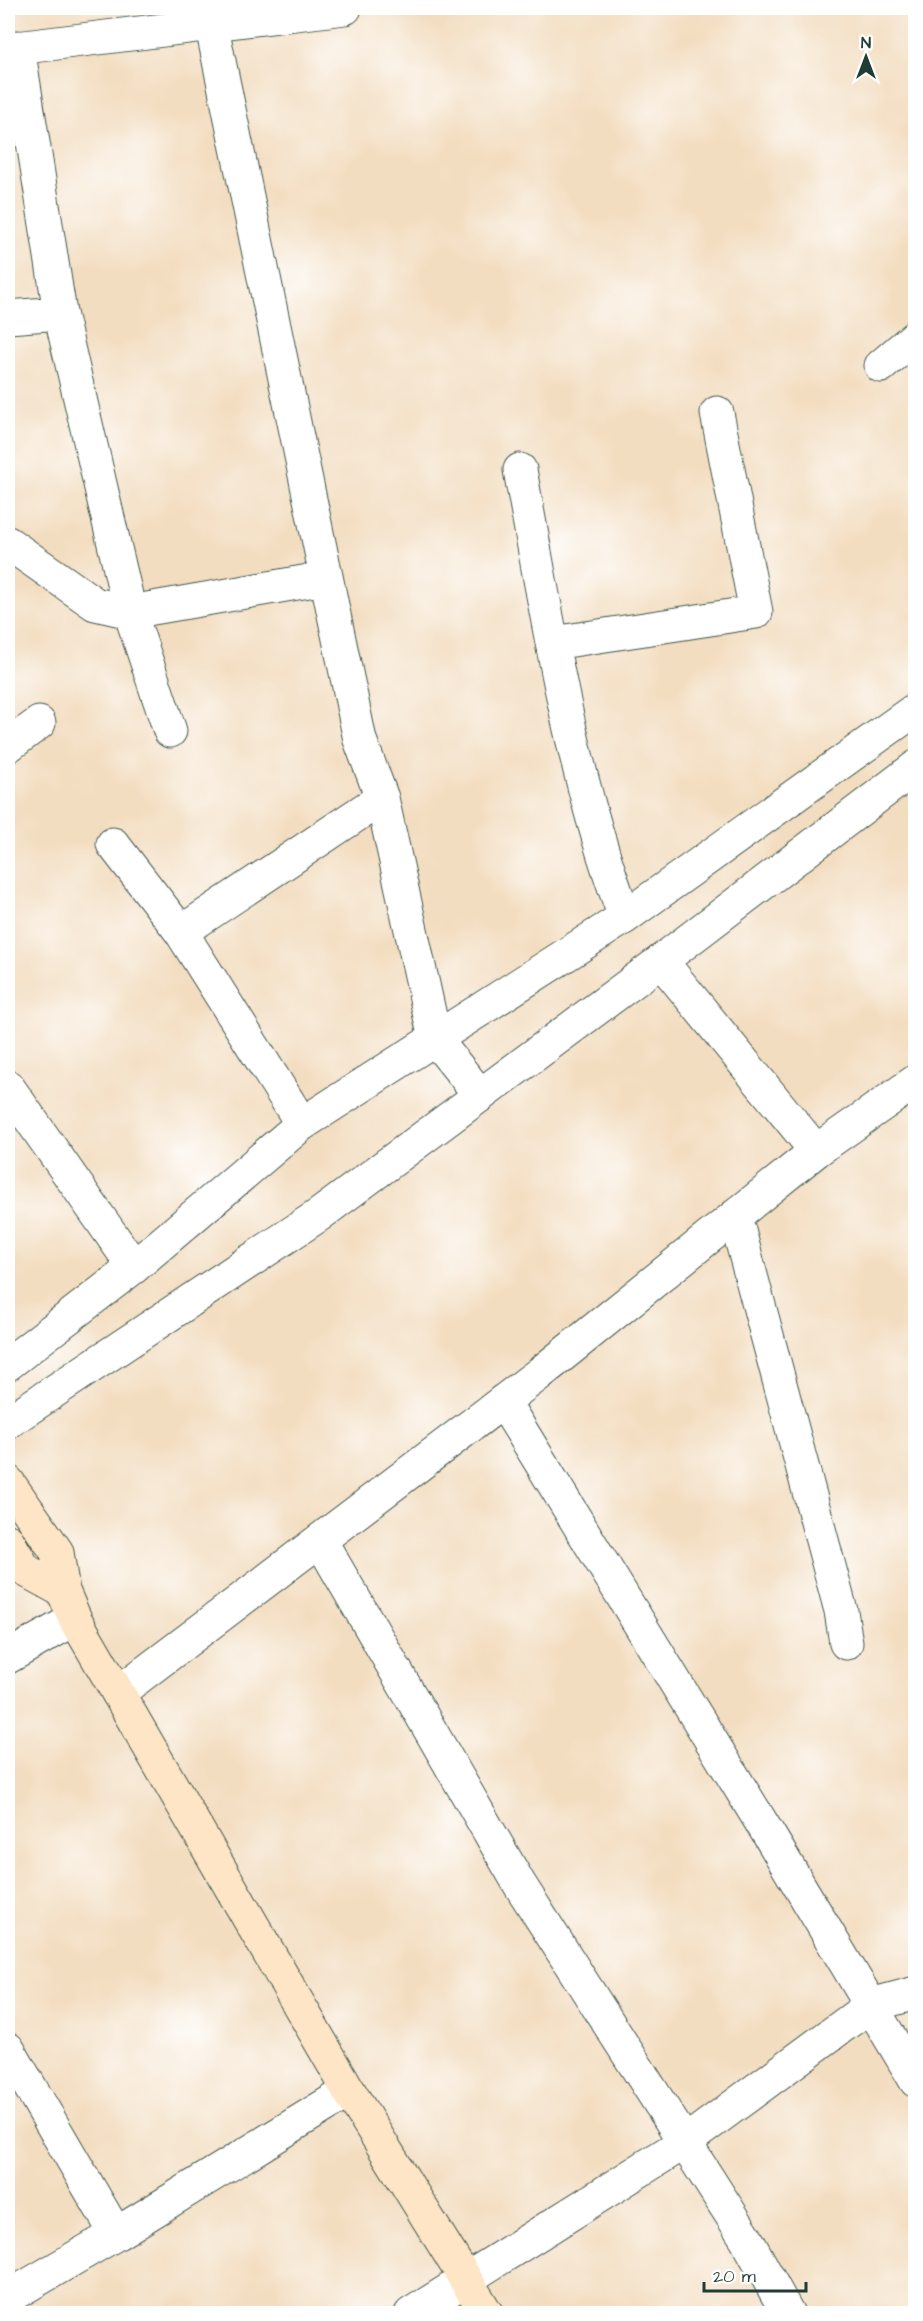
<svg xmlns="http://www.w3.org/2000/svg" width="923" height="2321" font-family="'Architects Daughter',sans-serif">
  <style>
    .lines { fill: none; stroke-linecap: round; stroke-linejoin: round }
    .minor-casing { stroke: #3f5549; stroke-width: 35 }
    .tertiary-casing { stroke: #3f5549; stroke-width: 35 }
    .secondary-casing { stroke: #3f5549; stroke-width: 35 }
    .minor { stroke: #fff; stroke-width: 33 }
    .tertiary { stroke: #fff; stroke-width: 33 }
    .secondary { stroke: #fde5c5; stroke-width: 33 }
  </style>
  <rect width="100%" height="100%" fill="#fff"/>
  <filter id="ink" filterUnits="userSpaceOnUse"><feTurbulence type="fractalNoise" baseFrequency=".0167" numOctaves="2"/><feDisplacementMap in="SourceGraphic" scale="12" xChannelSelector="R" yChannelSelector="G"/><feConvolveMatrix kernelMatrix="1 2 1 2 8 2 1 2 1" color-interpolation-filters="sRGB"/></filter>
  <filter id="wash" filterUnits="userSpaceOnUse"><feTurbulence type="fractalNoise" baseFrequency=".008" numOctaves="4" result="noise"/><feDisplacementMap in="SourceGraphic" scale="24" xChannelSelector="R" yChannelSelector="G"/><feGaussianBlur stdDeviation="1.35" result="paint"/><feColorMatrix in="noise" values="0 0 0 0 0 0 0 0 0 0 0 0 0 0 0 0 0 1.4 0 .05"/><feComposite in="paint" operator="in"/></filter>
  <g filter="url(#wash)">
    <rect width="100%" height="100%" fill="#f3ddc0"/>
  </g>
  <g filter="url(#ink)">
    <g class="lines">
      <defs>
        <path id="minor" d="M208,8L360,740L382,798L435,1039L480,1095
          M18,47L60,313L130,612L170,731
          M8,49L345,8
          M8,317L60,313
          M881,366L916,336
          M520,470C548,620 571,774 625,917
          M8,543L95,604L130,612L326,578
          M553,643L756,612L717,413
          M8,746L39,723
          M113,844L181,932
          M8,1087L134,1267
          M302,1124L181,932L382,798
          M816,1151L916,1081
          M735,1216L841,1611L846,1643
          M503,1401L769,1835L916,2081
          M320,1540L520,1885L746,2238L788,2314
          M8,1657L75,1619
          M118,1693L539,1374L816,1151L661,961
          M8,2049L116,2234
          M8,2297L116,2234L349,2091
          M411,2314L685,2142L871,2005L916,1993"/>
        <path id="tertiary" d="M8,1364L134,1267L302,1124L625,917L916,709
          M8,1422L319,1215L661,961L916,767"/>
        <path id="secondary" d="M8,1482L57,1552L63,1591L75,1619L118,1693L349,2091L487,2314
          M8,1541L25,1570L63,1591"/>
      </defs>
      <use href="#minor" class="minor-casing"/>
      <use href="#tertiary" class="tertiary-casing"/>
      <use href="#secondary" class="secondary-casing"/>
      <use href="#minor" class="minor"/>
      <use href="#tertiary" class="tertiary"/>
      <use href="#secondary" class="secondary"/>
    </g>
  </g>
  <rect width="923" height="2321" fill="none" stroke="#fff" stroke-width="30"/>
  <g transform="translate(866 57)" stroke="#ffffff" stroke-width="4.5" paint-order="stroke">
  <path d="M0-4.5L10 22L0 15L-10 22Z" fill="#1f3d34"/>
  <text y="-9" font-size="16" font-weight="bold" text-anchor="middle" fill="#1f3d34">N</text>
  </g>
  <path d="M704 2282v9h102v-9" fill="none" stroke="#1f3d34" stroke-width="3"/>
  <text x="713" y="2282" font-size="18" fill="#1f3d34" stroke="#ffffff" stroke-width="4.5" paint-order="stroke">20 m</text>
</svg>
